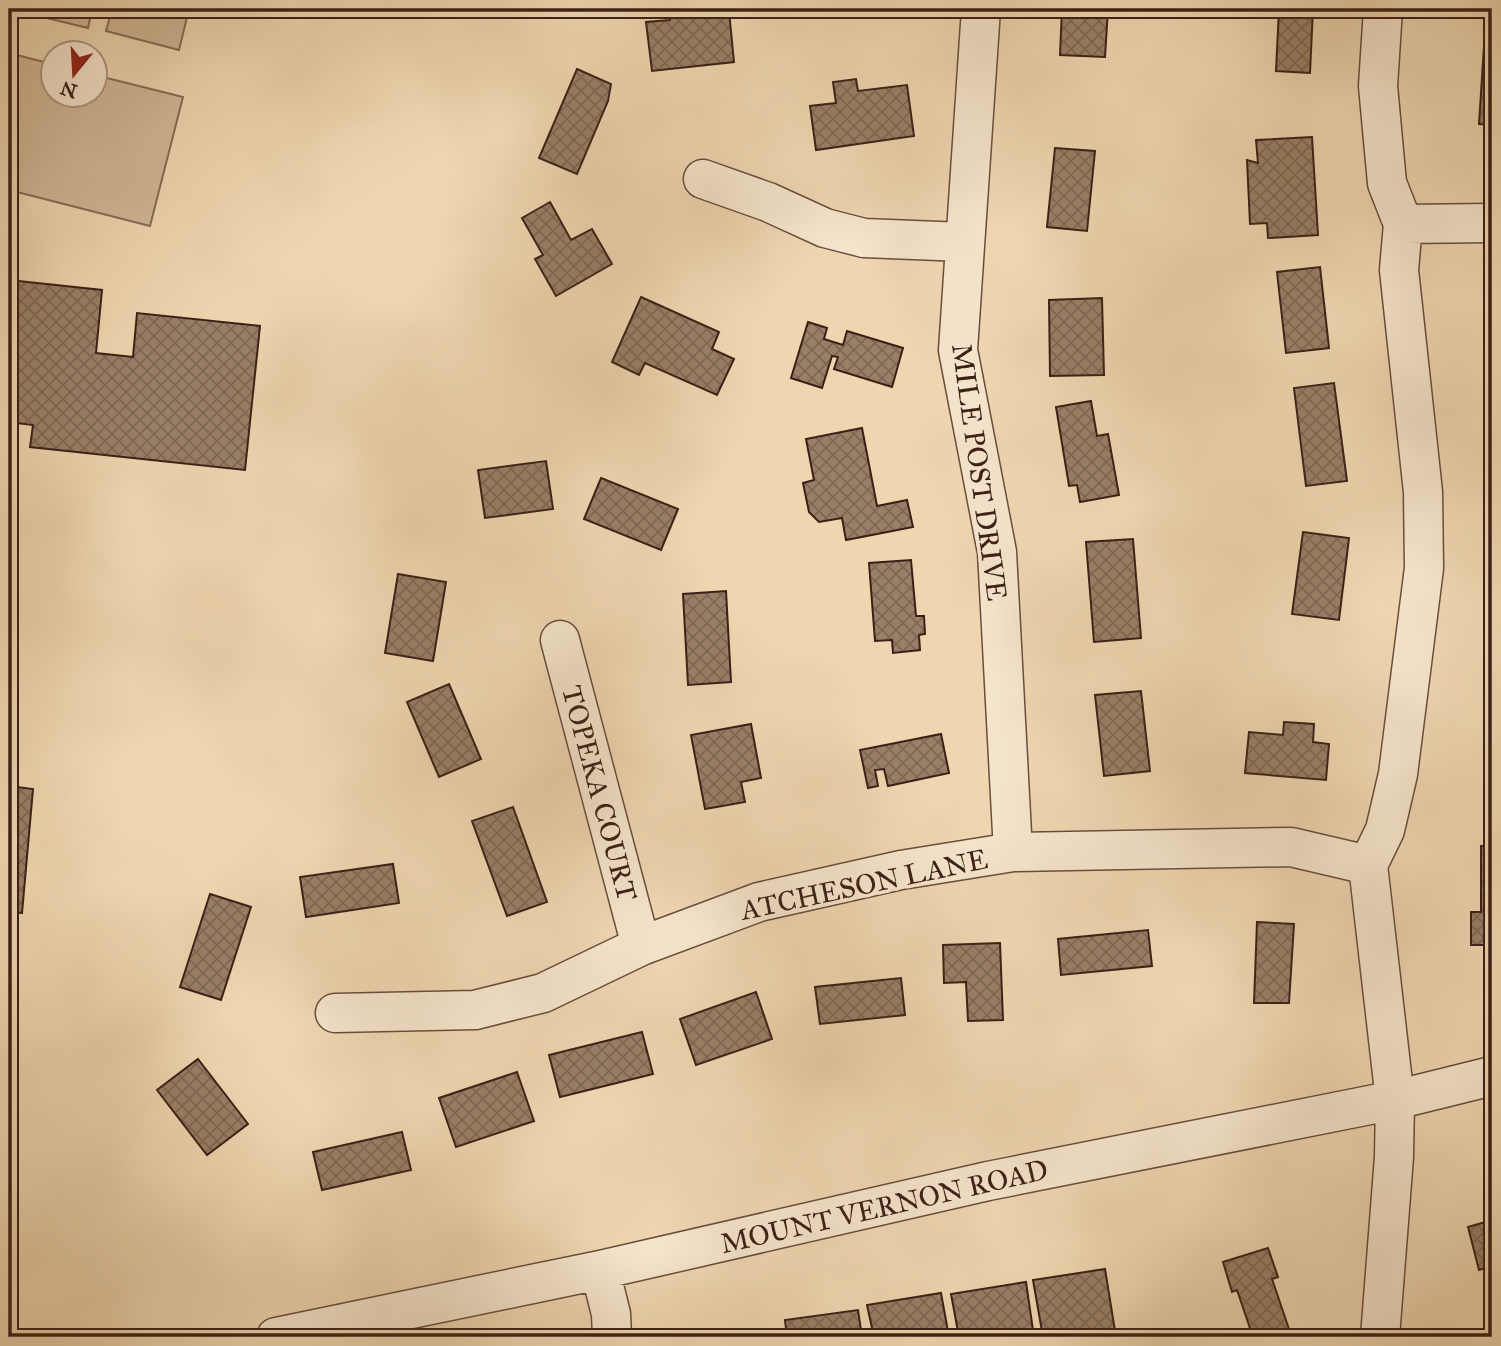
<svg xmlns="http://www.w3.org/2000/svg" width="1501" height="1346" font-family="'IM FELL Great Primer',serif">
  <style>
    .park { fill: #d1b797; stroke: #866c56; stroke-width: 2 }
    .building { fill: url(#building-cross-hatch); stroke: #3c2016; stroke-width: 2 }
    .lines { fill: none; stroke-linecap: round; stroke-linejoin: round }
    .minor-casing { stroke: #694e3d; stroke-width: 41 }
    .minor { stroke: #f5e4cc; stroke-width: 38 }
    .labels { text-anchor: middle; stroke-width: 7; stroke-linejoin: round; paint-order: stroke }
    .street-label { font-size: 28px; fill: #3c2016; stroke: #f5e4cc }
  </style>
  <defs>
    <pattern id="building-cross-hatch" width="8" height="8" patternUnits="userSpaceOnUse" patternTransform="scale(1.75)"><rect width="8" height="8" fill="#997f67"/><path d="M0 0l8 8M0 8l8-8" fill="none" stroke="#7e6854"/></pattern>
  </defs>
  <rect width="100%" height="100%" fill="#efd6b1"/>
  <filter id="stains"><feTurbulence type="fractalNoise" baseFrequency=".00286" numOctaves="4"/><feColorMatrix values="0 0 0 0 .2 0 0 0 0 .09 0 0 0 0 .02 0 0 0 .5 -.17"/></filter>
  <radialGradient id="worn" r=".72"><stop offset=".6" stop-color="#630" stop-opacity="0"/><stop offset="1" stop-color="#630" stop-opacity=".3"/></radialGradient>
  <path class="park" d="M9,9H92L88,28Z
    M112,9H189L179,50L106,31Z
    M9,53L52,64V94H94L95,75L183,97L150,226L9,190Z"/>
  <path class="building" d="M669,9H710L711,13L729,11L734,62L652,71L646,22L670,20Z
    M1062,9H1108L1105,57L1060,55Z
    M1279,9H1313L1310,73L1276,71Z
    M1484,46L1492,47V125L1479,124Z
    M577,69L611,84L608,101L577,174L539,158Z
    M856,79L858,91L907,85L914,136L816,150L810,106L836,103L833,82Z
    M1312,137L1318,235L1268,238L1267,223L1250,224L1247,160L1258,163L1256,140Z
    M1055,148L1095,151L1087,231L1047,227Z
    M550,202L571,240L592,229L612,264L556,296L535,259L543,255L522,218Z
    M1320,267L1329,348L1286,353L1277,272Z
    M9,280L102,290L96,353L133,357L137,313L260,326L245,470L30,447L33,425L9,422Z
    M641,297L719,332L712,349L734,359L717,395L645,363L639,375L612,362Z
    M1102,298L1104,375L1050,376L1049,300Z
    M808,322L827,328L824,339L843,345L847,331L903,348L892,387L834,369L838,357L832,356L822,388L791,378Z
    M1334,383L1347,481L1306,486L1294,388Z
    M1091,401L1097,436L1108,434L1119,495L1080,502L1077,485L1069,486L1056,407Z
    M862,428L877,506L907,500L913,527L846,540L842,518L819,522L809,512L803,483L814,480L806,439Z
    M546,461L553,509L485,518L478,470Z
    M601,478L678,509L661,550L584,519Z
    M1303,532L1349,538L1339,620L1292,614Z
    M1133,539L1141,638L1094,642L1086,542Z
    M911,560L916,616H924L925,634L919,635L920,650L893,653L892,640L875,641L869,563Z
    M398,574L446,582L433,661L385,653Z
    M726,591L731,682L688,685L683,594Z
    M449,684L481,759L439,777L407,702Z
    M1141,691L1150,771L1104,776L1095,695Z
    M1284,722L1314,724L1313,742L1329,744L1326,780L1245,773L1249,732L1283,735Z
    M751,724L761,778L741,782L745,802L705,809L691,735Z
    M941,734L949,773L888,786L884,769L875,770L878,786L868,788L860,750Z
    M9,786L33,789L22,913L9,911Z
    M513,807L547,902L507,916L472,821Z
    M1481,846H1492V945H1471V912H1481Z
    M393,864L399,903L306,917L300,877Z
    M210,894L251,907L221,1000L180,987Z
    M1257,922L1294,924L1289,1003H1254Z
    M1148,930L1152,966L1061,975L1058,939Z
    M1000,943L1003,1020L968,1021L966,982L944,983L943,945Z
    M901,978L905,1015L820,1024L815,987Z
    M756,992L772,1039L696,1065L680,1019Z
    M642,1032L653,1074L560,1097L549,1055Z
    M198,1059L248,1124L207,1155L157,1090Z
    M517,1072L534,1121L456,1147L439,1098Z
    M402,1132L411,1170L322,1190L313,1152Z
    M1492,1220V1266L1479,1270L1468,1227Z
    M1268,1248L1278,1277L1272,1279L1289,1329L1265,1337H1253L1237,1290L1232,1292L1223,1262Z
    M1105,1269L1116,1337H1043L1033,1280Z
    M1026,1282L1034,1337H959L951,1294Z
    M941,1293L949,1337H874L867,1305Z
    M858,1310L862,1337H787L785,1320Z"/>
  <g class="lines">
    <defs>
      <path id="minor" d="M981,9L958,350L997,552L1013,852
        M703,179L768,202L825,228L864,238L964,242
        M1403,224L1492,223
        M560,640L641,946
        M335,1013L475,1010L543,993L641,946L759,902L901,870L1013,852L1291,847L1368,865
        M600,1270L611,1314L612,1337
        M276,1337L600,1270L988,1181L1395,1100L1492,1076
        M1380,1337L1394,1157L1395,1100L1368,865L1385,830L1398,774L1424,568L1423,492L1399,270L1403,224L1387,183L1378,86L1383,9"/>
    </defs>
    <use href="#minor" class="minor-casing"/>
    <use href="#minor" class="minor"/>
  </g>
  <g class="labels">
    <g class="street-label">
      <text transform="translate(980 472) rotate(82)" y="10">MILE POST DRIVE</text>
      <text transform="translate(600 793) rotate(75)" y="10">TOPEKA COURT</text>
      <text transform="translate(864 884) rotate(-12)" y="10">ATCHESON LANE</text>
      <text transform="translate(884 1206) rotate(-13)" y="10">MOUNT VERNON ROAD</text>
    </g>
  </g>
  <rect width="1501" height="1346" fill="none" stroke="#efd6b1" stroke-width="35"/>
  <rect x="10" y="10" width="1480" height="1325" fill="none" stroke="#3c2016" stroke-width="3.5"/>
  <rect x="18" y="18" width="1466" height="1311" fill="none" stroke="#3c2016" stroke-width="2"/>
  <g transform="translate(74 74) rotate(198)"><circle r="33" fill="#f5e4cc" stroke="#ab9683" stroke-width="2"/>
  <path d="M0-5L12 26L0 18L-12 26Z" fill="#8f2418"/>
  <text y="-10" font-size="19" font-weight="bold" text-anchor="middle" fill="#3c2016">N</text>
  </g>
  <rect width="100%" height="100%" filter="url(#stains)"/>
  <rect width="100%" height="100%" fill="url(#worn)"/>
</svg>
